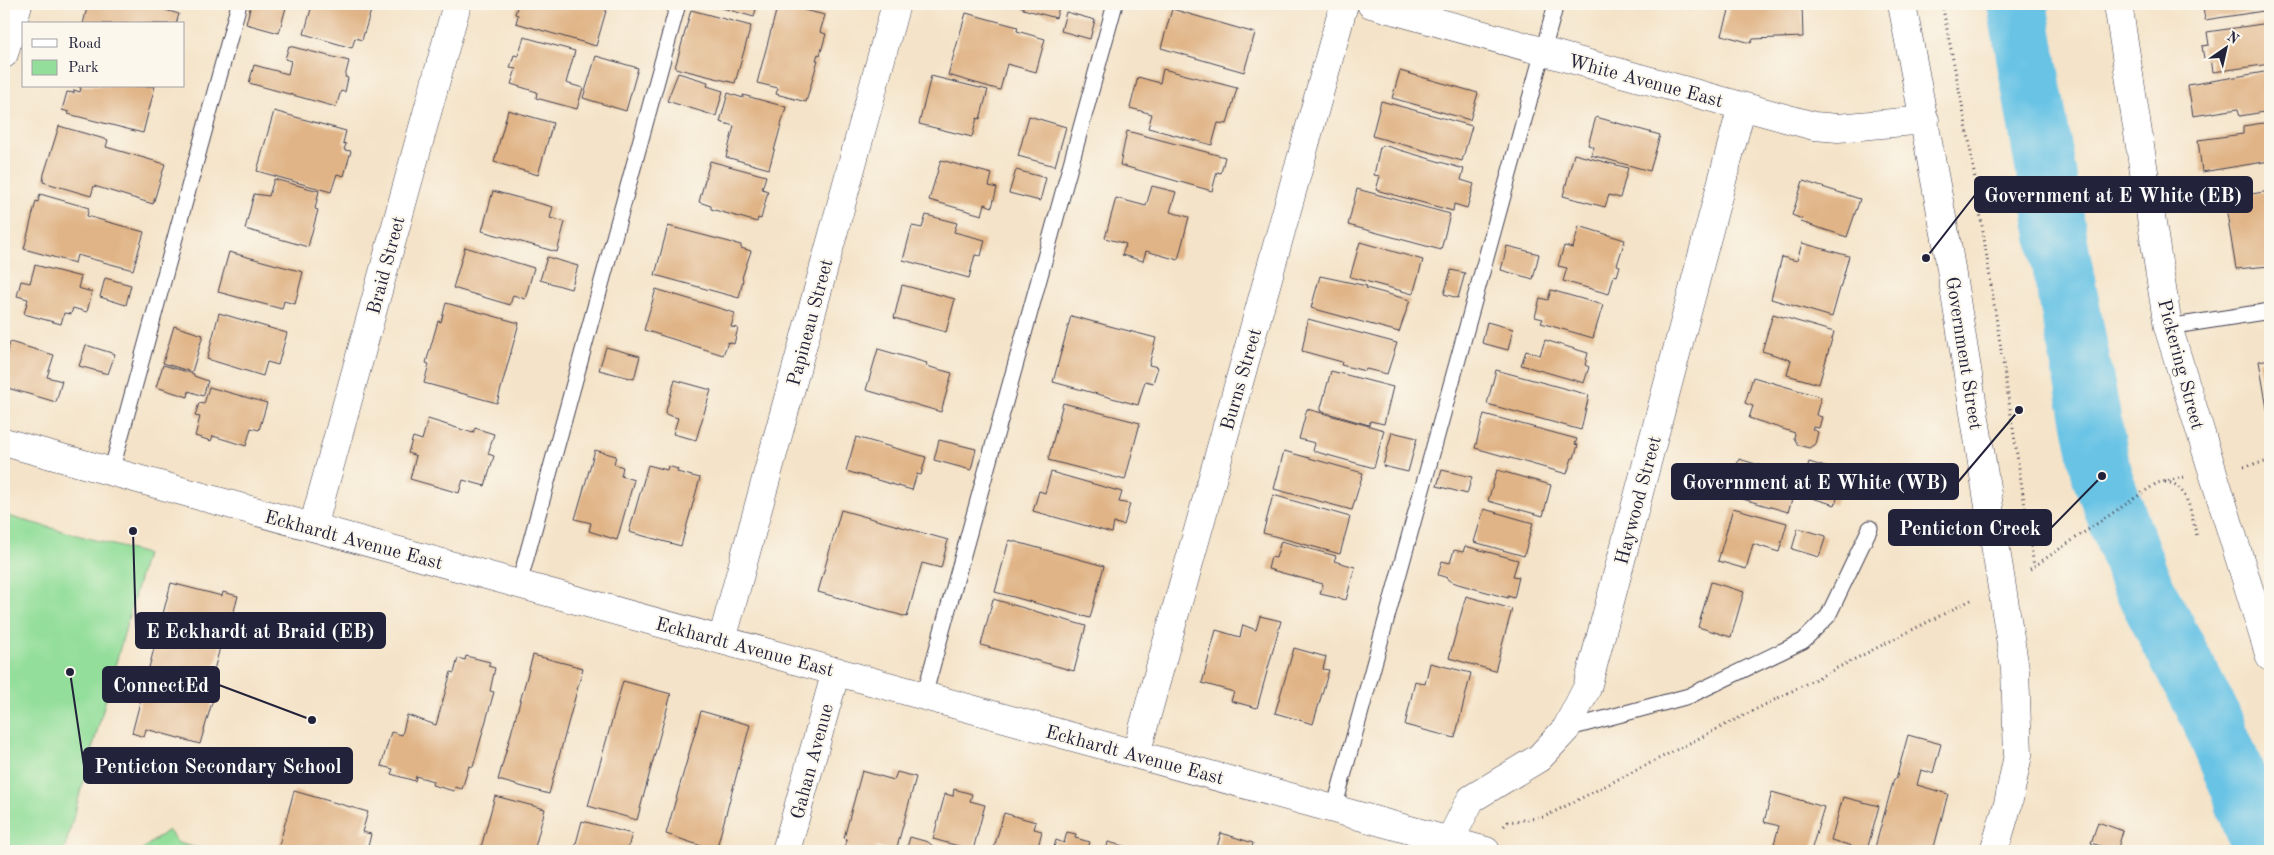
<svg xmlns="http://www.w3.org/2000/svg" width="2274" height="855" font-family="'Old Standard TT',serif">
  <style>
    .green { fill: #93de9a; stroke: #5a806a }
    .lines { fill: none; stroke-linecap: round; stroke-linejoin: round }
    .river { stroke: #67c3e5; stroke-width: 60 }
    .building { fill: #e0b486 }
    .service-casing { stroke: #423f50; stroke-width: 17 }
    .minor-casing { stroke: #423f50; stroke-width: 29 }
    .tertiary-casing { stroke: #423f50; stroke-width: 29 }
    .secondary-casing { stroke: #423f50; stroke-width: 29 }
    .path { stroke: #423f50; stroke-width: 3; stroke-dasharray: 1 4; stroke-linecap: butt }
    .service { stroke: #fff; stroke-width: 15 }
    .minor { stroke: #fff; stroke-width: 28 }
    .tertiary { stroke: #fff; stroke-width: 28 }
    .secondary { stroke: #fff; stroke-width: 28 }
    .labels { text-anchor: middle; stroke-width: 4; stroke-linejoin: round; paint-order: stroke }
    .street-label { font-size: 19px; fill: #22223b; stroke: #fbf7ec }
    .leader { fill: none; stroke: #22223b; stroke-width: 2 }
    .callout-dot { fill: #22223b; stroke: #fbf7ec; stroke-width: 2 }
    .callout { fill: #22223b; stroke: #22223b; stroke-width: 2 }
    .callout-label { font-size: 20px; text-anchor: middle; font-weight: bold; fill: #fff }
  </style>
  <rect width="100%" height="100%" fill="#fbf7ec"/>
  <filter id="ink" filterUnits="userSpaceOnUse"><feTurbulence type="fractalNoise" baseFrequency=".02" numOctaves="2"/><feDisplacementMap in="SourceGraphic" scale="10" xChannelSelector="R" yChannelSelector="G"/><feConvolveMatrix kernelMatrix="1 2 1 2 8 2 1 2 1" color-interpolation-filters="sRGB"/></filter>
  <filter id="wash" filterUnits="userSpaceOnUse"><feTurbulence type="fractalNoise" baseFrequency=".0096" numOctaves="4" result="noise"/><feDisplacementMap in="SourceGraphic" scale="20" xChannelSelector="R" yChannelSelector="G"/><feGaussianBlur stdDeviation="1.12" result="paint"/><feColorMatrix in="noise" values="0 0 0 0 0 0 0 0 0 0 0 0 0 0 0 0 0 1.4 0 .05"/><feComposite in="paint" operator="in"/></filter>
  <g filter="url(#wash)">
    <rect width="100%" height="100%" fill="#f4e3c8"/>
    <path class="green" d="M4,515L146,554L64,851H4Z
      M168,830L178,843L209,851H140Z"/>
    <g class="lines">
      <path class="river" d="M2017,4L2061,259L2102,476L2140,580L2210,715L2242,792L2262,851"/>
    </g>
    <g id="blocks">
      <path class="building" d="M88,4H145L179,14L176,24H83Z
        M251,4H287L279,33L246,24Z
        M296,4H373L362,40L355,38L352,48L304,34L311,9Z
        M518,4H608L596,46L516,23L518,15L515,14Z
        M708,4H757L754,17Z
        M778,4L825,15L820,32L826,34L820,55L818,54L816,60H818L806,102L776,94L778,88L757,83Z
        M1014,4H1060L1056,18L1023,9V7Z
        M1675,4H1712L1711,8L1707,9L1692,6L1691,9Z
        M1731,4H1802L1803,37L1753,39L1751,43L1722,35Z
        M2196,4H2270V10L2205,20L2203,7L2196,8Z
        M1172,9L1255,33L1244,72L1161,48Z
        M691,10L751,26L735,83L675,68Z
        M1066,12L1095,20L1090,39L1061,31Z
        M966,13L1018,27L1017,31L1045,39L1036,72L1007,64L1000,90L948,75Z
        M2269,23L2270,64L2213,72L2211,58L2204,59L2202,46L2209,45L2207,32Z
        M524,37L575,51L566,83L583,88L577,109L536,98L537,92L511,84L516,69L510,68L514,55L518,56Z
        M289,46L349,61L345,77L348,78L345,92L341,91L336,107L249,83L254,65L288,74L291,61L285,59Z
        M596,56L638,68L626,111L583,98Z
        M1163,69L1237,88L1227,124L1218,123L1212,145L1148,128L1152,114L1130,108L1138,77L1160,83Z
        M1400,71L1478,93L1470,120L1392,98Z
        M2270,71V111L2240,116L2238,109L2193,116L2188,85Z
        M678,73L708,82L707,86L723,91L716,116L667,101Z
        M931,76L988,90L980,119L977,118L972,137L919,124Z
        M78,86H155L143,133L68,114L69,112L62,110L67,92L74,93V90L80,92L81,88Z
        M728,93L743,98V95L786,107L769,169L726,157L734,126L720,122Z
        M1381,101L1472,126L1462,161L1372,136Z
        M508,110L553,123L538,175L494,162Z
        M274,111L346,131L343,143L346,144L344,150L351,151L344,176L337,174L331,192L257,171Z
        M1029,116L1066,127L1055,166L1018,156Z
        M1596,117L1660,135L1650,171L1591,155L1594,147L1588,145Z
        M2270,122V161L2202,172L2198,140L2243,134V126Z
        M59,126L108,140L106,147L165,164L153,204L94,186L91,196L43,182L44,174Z
        M1127,131L1225,157L1221,173L1217,172L1212,191L1120,165Z
        M1383,145L1464,169L1461,180L1474,184L1467,208L1454,204L1453,211L1376,190L1380,176L1374,175L1380,147Z
        M1574,154L1628,168L1620,198L1609,195L1605,207L1563,196Z
        M941,160L992,174L989,186L997,188L992,207L985,204L982,215L929,200Z
        M710,161L766,176L762,189L768,191L761,219L758,218L757,222L711,209V206L699,202Z
        M1016,170L1046,178L1040,201L1009,193Z
        M274,179L319,191L315,209L318,210L308,247L245,229L254,194L269,196Z
        M1803,181L1860,199L1847,237L1801,222L1802,219L1792,215Z
        M1152,186L1176,192L1170,212L1189,217L1178,260L1146,251L1143,261L1122,255L1126,244L1105,238L1116,198L1146,206Z
        M1357,189L1450,214L1441,250L1348,225Z
        M493,191L553,207L550,218L565,222L557,252L482,231Z
        M2270,191V266L2236,269L2225,201L2240,199L2239,196Z
        M40,194L89,208L87,216L144,232L133,270L77,255L75,263L24,249L36,201L38,202Z
        M926,215L957,223L954,232L985,240L981,256L975,255L969,278L903,260L912,226L922,228Z
        M668,226L741,245V248L751,251L742,278L743,279L739,298L655,275Z
        M1579,226L1625,240L1617,265L1620,266L1617,276L1614,275L1609,294L1563,281L1567,268L1558,266L1564,246L1573,248Z
        M1360,242L1423,260L1413,294L1350,277Z
        M1802,243L1849,256L1832,317L1771,299L1782,257L1797,261Z
        M1507,246L1539,254L1533,279L1501,270Z
        M465,247L534,268L525,299L513,295L510,305L453,288Z
        M229,252L303,272L295,304L284,301L282,309L218,292Z
        M547,257L578,266L571,289L540,280Z
        M35,265L81,277L78,288L92,292L87,312L73,308L71,314L64,313L61,324L24,314L28,299L17,296L21,281L30,283Z
        M1451,270L1465,273L1458,298L1444,294Z
        M1320,276L1367,286L1366,288L1410,300L1399,332L1311,308Z
        M105,278L131,285L126,305L100,297Z
        M902,285L955,299L946,332L894,318Z
        M656,289L735,313L731,327L738,328L734,344L728,342L723,355L644,330Z
        M1551,290L1603,305L1593,338L1541,323L1543,319L1535,317L1540,298L1548,300Z
        M446,303L519,323L497,403L424,383L429,364L426,363L438,321L441,322Z
        M219,313L287,333L278,365L267,362L263,376L207,359Z
        M1773,314L1834,332L1819,384L1787,375L1791,360L1762,351Z
        M1071,316L1156,338L1149,365L1158,367L1153,383L1145,381L1138,405L1053,382Z
        M1308,319L1397,343L1387,374L1366,369L1365,371L1341,365L1342,362L1302,351Z
        M1487,322L1513,329L1508,350L1482,343Z
        M174,326L203,335L192,372L163,363Z
        M1545,340L1588,353L1585,365L1589,367L1584,383L1521,365L1526,351L1540,355Z
        M10,342L54,355L47,377L62,381L56,402L4,387V355L6,356Z
        M86,345L115,354L108,374L79,366Z
        M606,347L640,356L634,379L599,370Z
        M878,349L927,363L926,366L952,373L941,412L866,390Z
        M2270,359V421H2269L2259,361Z
        M163,365L194,374V376L208,381L203,396L189,391L188,397L156,387Z
        M1496,370L1589,395L1581,430L1487,404Z
        M1331,371L1393,387L1384,424L1370,421L1369,425L1320,411Z
        M1753,377L1821,397L1816,415L1822,417L1819,428L1813,427L1812,429L1818,432L1815,444L1809,448L1798,445L1794,438L1795,433L1749,418L1753,406L1745,403Z
        M675,380L711,390L696,440L673,434L678,418L665,414Z
        M209,387L267,403L259,430L251,428L246,446L213,436L211,441L195,436L200,417L195,416L199,403L204,404Z
        M1063,403L1140,423L1125,480L1048,460Z
        M1307,409L1384,430L1374,468L1313,451L1315,443L1299,439Z
        M1484,414L1577,439L1575,444L1578,445L1574,458H1572L1567,474L1475,448Z
        M428,419L473,433L475,428L494,434L488,454L494,456L485,486L463,480L459,493L410,479L416,456L408,453L413,437L422,440Z
        M1392,432L1417,438L1408,472L1383,466Z
        M856,437L926,457L921,475L917,474L912,490L846,471Z
        M939,440L976,449L971,470L934,460Z
        M595,450L616,456L614,464L623,467L621,476L634,480L617,540L589,531L591,523L575,519Z
        M1284,451L1363,473L1352,510L1274,489Z
        M1739,459L1799,477L1788,512L1729,495L1730,493L1721,490L1728,469L1735,471Z
        M1809,462L1845,473L1835,505L1799,494Z
        M648,465L667,470L668,466L678,469L677,472L700,478L681,546L629,532Z
        M1442,470L1472,477L1467,494L1437,486Z
        M1497,470L1551,485L1543,516L1488,501Z
        M1051,472L1122,492L1119,502L1130,504L1124,525L1114,523L1112,533L1033,511L1039,491L1045,493Z
        M1273,495L1350,517L1340,554L1263,533Z
        M1733,508L1787,523L1779,552L1753,544L1746,569L1718,561Z
        M1484,509L1533,523L1524,556L1474,542Z
        M841,510L948,540L941,568L922,563L907,617L818,592Z
        M1798,528L1826,536L1819,557L1792,549Z
        M1009,540L1104,566L1090,618L995,592Z
        M1281,541L1336,556L1334,561L1355,567L1346,600L1320,594L1323,584L1268,569L1271,557L1276,558Z
        M1465,546L1518,560L1513,576L1519,577L1514,598L1508,596V598L1458,584L1448,580V578L1438,575L1442,561L1450,563L1454,550L1463,552Z
        M1711,582L1744,592L1731,637L1698,627Z
        M171,583L222,596L223,592L238,596L229,630L225,628L207,697L213,699L200,744L146,729L144,737L132,733Z
        M1466,596L1512,609L1495,671L1449,658Z
        M993,599L1086,626L1074,671L981,645Z
        M1260,616L1281,621L1257,708L1231,701L1234,692L1202,683L1216,630L1240,637L1243,625L1256,630Z
        M1294,648L1326,657L1323,669L1329,670L1313,724L1275,713Z
        M533,655L583,668L549,794L498,780Z
        M466,656L490,662L488,666L495,668L490,691L494,692L473,767L469,766L462,789L455,787L454,791L432,785L433,781L416,776L415,781L391,774L393,769L381,766L391,732L402,735L407,715L436,725L451,672L454,673L458,658L465,660Z
        M1430,663L1471,673L1455,738L1405,725L1415,681L1425,684Z
        M623,681L671,694L637,820L588,806Z
        M701,711L750,725L716,851L666,834Z
        M1908,735L1941,744L1933,773L1921,770L1917,785L1948,794L1933,851H1874L1894,779H1896Z
        M862,771L894,780L897,772L916,777L896,851L876,846L875,851H863L845,847L847,839L844,838Z
        M954,789L972,794L970,801L985,805L973,850L933,839L945,794L953,796Z
        M294,791L368,812L362,832L371,834L367,851H286L278,849Z
        M1772,792L1824,807L1811,851H1772L1779,826L1764,822Z
        M495,796L545,809L534,851H480Z
        M1843,797L1879,806L1867,850L1831,840Z
        M1004,813L1036,822L1034,829L1042,831L1037,851H993Z
        M582,821L632,834L627,851H574Z
        M2098,822L2123,831L2117,851L2091,843Z
        M1067,832L1076,834L1075,838L1090,842L1087,851H1053L1056,840L1064,843Z
        M1221,833L1253,843L1251,851H1216Z
        M910,837L928,842L933,846L932,851H906Z
        M1108,842L1142,851H1106Z"/>
    </g>
  </g>
  <g filter="url(#ink)">
    <use href="#blocks" fill-opacity="0" stroke="#423f50" stroke-width="1"/>
    <g class="lines">
      <defs>
        <path id="service" d="M2168,327L2270,311
          M111,472L239,4
          M519,584L678,4
          M924,696L1115,4
          M1566,729L1689,696L1803,641L1828,616L1870,528
          M1334,809L1556,4"/>
        <path id="minor" d="M1371,4L1814,126L1838,128L1925,120
          M2118,4L2168,327L2270,657
          M4,54L18,4
          M313,527L457,4
          M722,640L896,4
          M1136,754L1344,4
          M1449,842L1471,799L1539,758L1566,729L1587,688L1742,106
          M786,851L836,671"/>
        <path id="tertiary" d="M1902,4L1947,244L2015,669L2018,755L2008,804L1994,851"/>
        <path id="secondary" d="M4,442L1486,851"/>
      </defs>
      <use href="#service" class="service-casing"/>
      <use href="#minor" class="minor-casing"/>
      <use href="#tertiary" class="tertiary-casing"/>
      <use href="#secondary" class="secondary-casing"/>
      <path class="path" d="M1942,4L1969,140L2034,566
        M2244,466L2270,461
        M2165,482C2189,483 2191,517 2197,536
        M2030,569L2157,483L2184,477
        M1504,826L1508,822L1544,817L1973,599"/>
      <use href="#service" class="service"/>
      <use href="#minor" class="minor"/>
      <use href="#tertiary" class="tertiary"/>
      <use href="#secondary" class="secondary"/>
    </g>
  </g>
  <g class="labels">
    <g class="street-label">
      <text transform="translate(1646 80) rotate(15)" y="7">White Avenue East</text>
      <text transform="translate(385 265) rotate(-75)" y="7">Braid Street</text>
      <text transform="translate(809 322) rotate(-75)" y="7">Papineau Street</text>
      <text transform="translate(1965 353) rotate(81)" y="7">Government Street</text>
      <text transform="translate(2182 364) rotate(75)" y="7">Pickering Street</text>
      <text transform="translate(1240 379) rotate(-74)" y="7">Burns Street</text>
      <text transform="translate(1637 500) rotate(-75)" y="7">Haywood Street</text>
      <text transform="translate(354 539) rotate(15)" y="7">Eckhardt Avenue East</text>
      <text transform="translate(745 646) rotate(15)" y="7">Eckhardt Avenue East</text>
      <text transform="translate(1135 754) rotate(15)" y="7">Eckhardt Avenue East</text>
      <text transform="translate(811 761) rotate(-75)" y="7">Gahan Avenue</text>
    </g>
  </g>
  <path class="leader" d="M1926 258L1975 195M2019 410L1958 482M2102 476L2051 528M133 531L136 631M312 720L219 685M70 672L84 766"/>
  <g class="callout-dot">
    <circle cx="1926" cy="258" r="5"/>
    <circle cx="2019" cy="410" r="5"/>
    <circle cx="2102" cy="476" r="5"/>
    <circle cx="133" cy="531" r="5"/>
    <circle cx="312" cy="720" r="5"/>
    <circle cx="70" cy="672" r="5"/>
  </g>
  <g class="callout">
    <rect x="1975" y="177" width="277" height="35" rx="5"/>
    <rect x="1672" y="464" width="286" height="35" rx="5"/>
    <rect x="1889" y="510" width="162" height="35" rx="5"/>
    <rect x="136" y="613" width="249" height="35" rx="5"/>
    <rect x="103" y="667" width="116" height="35" rx="5"/>
    <rect x="84" y="748" width="268" height="35" rx="5"/>
  </g>
  <g class="callout-label">
    <text x="2113" y="202">Government at E White (EB)</text>
    <text x="1815" y="489">Government at E White (WB)</text>
    <text x="1970" y="535">Penticton Creek</text>
    <text x="260" y="638">E Eckhardt at Braid (EB)</text>
    <text x="161" y="692">ConnectEd</text>
    <text x="218" y="773">Penticton Secondary School</text>
  </g>
  <rect width="2274" height="855" fill="none" stroke="#fbf7ec" stroke-width="20"/>
  <rect x="22" y="22" width="162" height="65" fill="#fbf7ec" stroke="#a4a2a5"/>
  <rect x="32" y="39" width="25" height="8" fill="#ffffff" stroke="#a4a2a5"/>
  <text x="68" y="48" font-size="15" fill="#22223b">Road</text>
  <rect x="32" y="60" width="25" height="15" fill="#93de9a" stroke="#a4a2a5"/>
  <text x="68" y="72" font-size="15" fill="#22223b">Park</text>
  <g transform="translate(2226 48) rotate(34)" stroke="#fbf7ec" stroke-width="4" paint-order="stroke">
  <path d="M0-4L9 19L0 12L-9 19Z" fill="#22223b"/>
  <text y="-8" font-size="14" font-weight="bold" text-anchor="middle" fill="#22223b">N</text>
  </g>
</svg>
